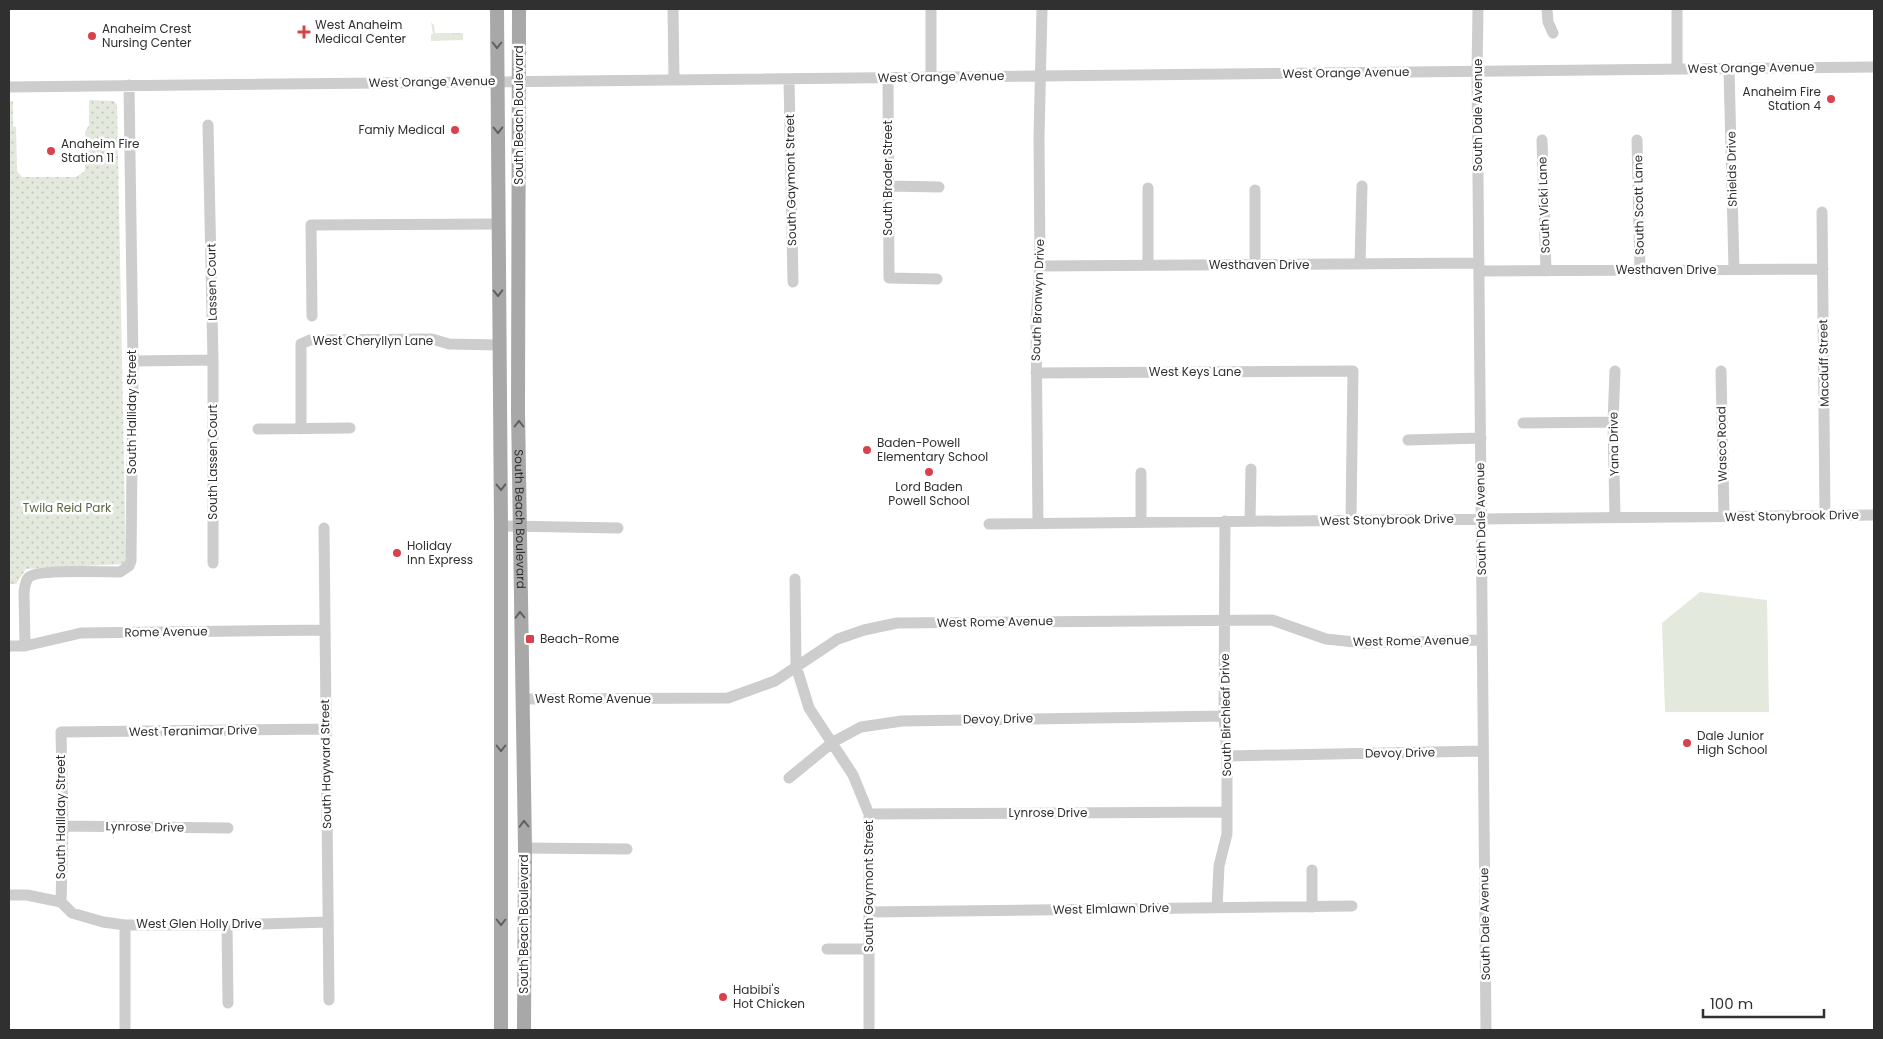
<svg xmlns="http://www.w3.org/2000/svg" width="1883" height="1039" font-family="Poppins,sans-serif">
  <style>
    .grass { fill: url(#grass-tufts) }
    .park { fill: url(#park-dots) }
    .pitch { fill: #e3e9dd }
    .lines { fill: none; stroke-linecap: round; stroke-linejoin: round }
    .minor { stroke: #cdcdcd; stroke-width: 11 }
    .major { stroke: #a8a8a8; stroke-width: 14 }
    .oneway { stroke: #606060 }
    .poi-dot { fill: #d8424c; stroke: #fff; stroke-width: 2 }
    .labels { text-anchor: middle; stroke-width: 5; stroke-linejoin: round; paint-order: stroke }
    .poi-label { font-size: 12px; fill: #303030; stroke: #fff; text-anchor: start }
    .street-label { font-size: 12px; fill: #303030; stroke: #fff }
    .park-label { font-size: 12px; fill: #536941; stroke: #fff }
  </style>
  <defs>
    <pattern id="grass-tufts" width="24" height="20" patternUnits="userSpaceOnUse" patternTransform="scale(1.25)"><rect width="24" height="20" fill="#e3e9dd"/><path d="M3 7l-1-3M5 7V3M7 7l1-3M15 17l-1-3M17 17v-4M19 17l1-3" fill="none" stroke="#c3c8be"/></pattern>
    <pattern id="park-dots" width="8" height="8" patternUnits="userSpaceOnUse" patternTransform="scale(1.25)"><rect width="8" height="8" fill="#e3e9dd"/><path d="M2 2h.1M6 6h.1" fill="none" stroke="#c3c8be" stroke-width="1.8" stroke-linecap="round"/></pattern>
  </defs>
  <rect width="100%" height="100%" fill="#fff"/>
  <path class="grass" d="M431,22L434,25L435,33H463V40L431,41V34H433Z"/>
  <path class="park" d="M89,100L114,101L117,105L126,564L26,569L16,584H9V102L13,101V126L16,127L17,171L22,177H76L85,171V132L89,125Z"/>
  <path class="pitch" d="M1700,592L1767,600L1769,712H1665L1662,623Z"/>
  <g class="lines">
    <path class="minor" d="M673,9L674,80
      M931,9V77
      M1478,9L1477,71L1486,1030
      M1547,9L1548,22L1553,33
      M1677,69V9
      M1729,69L1734,269
      M888,78L889,278L937,279
      M789,79L793,282
      M9,87L1874,67
      M208,125L213,360V563
      M1542,140L1546,271
      M1637,140L1640,270
      M888,186L939,187
      M1148,188V265
      M1255,190V265
      M1822,212L1825,515
      M1360,264L1362,186
      M1040,266L1479,263
      M1479,271L1823,269
      M312,316L311,225L498,224
      M133,361L213,360
      M1615,371L1613,422L1615,517
      M1721,371L1724,516
      M1036,373L1353,371L1351,520
      M1523,423L1613,422
      M258,429L350,428
      M301,429V344L310,340L432,339L449,344L499,345
      M1408,440L1481,438
      M1250,521L1251,469
      M1141,522V473
      M1038,523L1036,320L1040,266L1039,137L1042,9
      M989,524L1874,515
      M501,526L618,528
      M324,528L329,1000
      M795,579L796,666L809,708L853,775L869,814V1030
      M9,646H25L81,633L325,630
      M25,646L24,592C25,586 25,581 29,577C38,569 105,572 120,572L129,566L131,561L133,361L129,85
      M522,699L728,698L775,681L838,639L864,630L897,623L1272,620L1326,639L1364,643L1482,640
      M1227,756L1483,751
      M789,778L833,742L861,727L902,721L1224,716
      M869,814L1227,812
      M63,826L228,828
      M525,848L627,849
      M1312,870V907
      M9,895H27L61,902L72,913L103,922L125,925H227L328,922
      M61,902L63,826L61,732L325,729
      M1217,908L1219,866L1227,834V756L1224,716L1225,521
      M870,912L1352,906
      M227,925L228,1003
      M827,949H870
      M125,1030V925"/>
    <g class="major">
      <path d="M497,9L501,526V1030"/>
      <path id="s1" d="M519,9L518,411L525,848L524,1030"/>
    </g>
  </g>
  <defs><path id="oneway-chevron" d="M-2-3.5L2.5 0L-2 3.5" fill="none" stroke-width="1.6" stroke-linecap="round" stroke-linejoin="round" transform="scale(1.25)"/></defs>
  <g class="oneway">
    <use href="#oneway-chevron" transform="translate(497 45) rotate(90)"/>
    <use href="#oneway-chevron" transform="translate(498 130) rotate(89)"/>
    <use href="#oneway-chevron" transform="translate(498 293) rotate(89)"/>
    <use href="#oneway-chevron" transform="translate(519 424) rotate(-90)"/>
    <use href="#oneway-chevron" transform="translate(501 487) rotate(89)"/>
    <use href="#oneway-chevron" transform="translate(520 615) rotate(-91)"/>
    <use href="#oneway-chevron" transform="translate(501 748) rotate(90)"/>
    <use href="#oneway-chevron" transform="translate(524 824) rotate(-91)"/>
    <use href="#oneway-chevron" transform="translate(501 922) rotate(90)"/>
  </g>
  <g class="poi-dot">
    <path d="M301.5 24.5h5v5h5v5h-5v5h-5v-5h-5v-5h5z"/>
    <circle cx="92" cy="36" r="5"/>
    <circle cx="1831" cy="99" r="5"/>
    <circle cx="455" cy="130" r="5"/>
    <circle cx="51" cy="151" r="5"/>
    <circle cx="867" cy="450" r="5"/>
    <circle cx="929" cy="472" r="5"/>
    <circle cx="397" cy="553" r="5"/>
    <rect x="525" y="634" width="10" height="10" rx="2.5"/>
    <circle cx="1687" cy="743" r="5"/>
    <circle cx="723" cy="997" r="5"/>
  </g>
  <g class="labels">
    <g class="poi-label">
      <text x="315" y="29">West Anaheim<tspan x="315" dy="14">Medical Center</tspan></text>
      <text x="102" y="33">Anaheim Crest<tspan x="102" dy="14">Nursing Center</tspan></text>
      <text x="1821" y="96" text-anchor="end">Anaheim Fire<tspan x="1821" dy="14">Station 4</tspan></text>
      <text x="445" y="134" text-anchor="end">Famiy Medical</text>
      <text x="61" y="148">Anaheim Fire<tspan x="61" dy="14">Station 11</tspan></text>
      <text x="877" y="447">Baden-Powell<tspan x="877" dy="14">Elementary School</tspan></text>
      <text x="929" y="491" text-anchor="middle">Lord Baden<tspan x="929" dy="14">Powell School</tspan></text>
      <text x="407" y="550">Holiday<tspan x="407" dy="14">Inn Express</tspan></text>
      <text x="540" y="643">Beach-Rome</text>
      <text x="1697" y="740">Dale Junior<tspan x="1697" dy="14">High School</tspan></text>
      <text x="733" y="994">Habibi's<tspan x="733" dy="14">Hot Chicken</tspan></text>
    </g>
    <g class="street-label">
      <text transform="translate(1751 68) rotate(-1)" y="4">West Orange Avenue</text>
      <text transform="translate(1346 73) rotate(-1)" y="4">West Orange Avenue</text>
      <text transform="translate(941 77) rotate(-1)" y="4">West Orange Avenue</text>
      <text transform="translate(432 82) rotate(-1)" y="4">West Orange Avenue</text>
      <text transform="translate(519 115) rotate(-90)" y="4">South Beach Boulevard</text>
      <text transform="translate(1478 115) rotate(-90)" y="4">South Dale Avenue</text>
      <text transform="translate(1732 169) rotate(-91)" y="4">Shields Drive</text>
      <text transform="translate(888 178) rotate(-90)" y="4">South Broder Street</text>
      <text transform="translate(791 180) rotate(-91)" y="4">South Gaymont Street</text>
      <text transform="translate(1544 205) rotate(-92)" y="4">South Vicki Lane</text>
      <text transform="translate(1639 205) rotate(-91)" y="4">South Scott Lane</text>
      <text x="1259" y="269">Westhaven Drive</text>
      <text x="1666" y="274">Westhaven Drive</text>
      <text transform="translate(212 282) rotate(-91)" y="4">Lassen Court</text>
      <text transform="translate(1038 300) rotate(-88)" y="4">South Bronwyn Drive</text>
      <text x="373" y="345">West Cheryllyn Lane</text>
      <text transform="translate(1824 363) rotate(-91)" y="4">Macduff Street</text>
      <text x="1195" y="376">West Keys Lane</text>
      <text transform="translate(132 412) rotate(-90)" y="4">South Halliday Street</text>
      <text transform="translate(1614 444) rotate(-91)" y="4">Yana Drive</text>
      <text transform="translate(1722 444) rotate(-91)" y="4">Wasco Road</text>
      <text transform="translate(213 462) rotate(-90)" y="4">South Lassen Court</text>
      <text transform="translate(1792 516) rotate(-1)" y="4">West Stonybrook Drive</text>
      <text transform="translate(1481 519) rotate(-91)" y="4">South Dale Avenue</text>
      <text dy="4" stroke="none"><textPath href="#s1" startOffset="510">South Beach Boulevard</textPath></text>
      <text transform="translate(1387 520) rotate(-1)" y="4">West Stonybrook Drive</text>
      <text transform="translate(995 622) rotate(-1)" y="4">West Rome Avenue</text>
      <text transform="translate(166 632) rotate(-1)" y="4">Rome Avenue</text>
      <text transform="translate(1411 641) rotate(-1)" y="4">West Rome Avenue</text>
      <text x="593" y="703">West Rome Avenue</text>
      <text transform="translate(1226 715) rotate(-91)" y="4">South Birchleaf Drive</text>
      <text transform="translate(998 719) rotate(-1)" y="4">Devoy Drive</text>
      <text transform="translate(193 731) rotate(-1)" y="4">West Teranimar Drive</text>
      <text transform="translate(1400 753) rotate(-1)" y="4">Devoy Drive</text>
      <text transform="translate(326 764) rotate(-91)" y="4">South Hayward Street</text>
      <text x="1048" y="817">Lynrose Drive</text>
      <text transform="translate(61 817) rotate(-90)" y="4">South Halliday Street</text>
      <text transform="translate(145 827) rotate(1)" y="4">Lynrose Drive</text>
      <text transform="translate(869 886) rotate(-90)" y="4">South Gaymont Street</text>
      <text transform="translate(1111 909) rotate(-1)" y="4">West Elmlawn Drive</text>
      <text x="199" y="928">West Glen Holly Drive</text>
      <text transform="translate(524 924) rotate(-90)" y="4">South Beach Boulevard</text>
      <text transform="translate(1485 924) rotate(-91)" y="4">South Dale Avenue</text>
    </g>
    <g class="park-label">
      <text x="67" y="512">Twila Reid Park</text>
    </g>
  </g>
  <rect width="1883" height="1039" fill="none" stroke="#303030" stroke-width="20"/>
  <path d="M1703 1009v8h121v-8" fill="none" stroke="#303030" stroke-width="2.5"/>
  <text x="1710" y="1009" font-size="15" fill="#303030" stroke="#ffffff" stroke-width="4" paint-order="stroke">100 m</text>
</svg>
